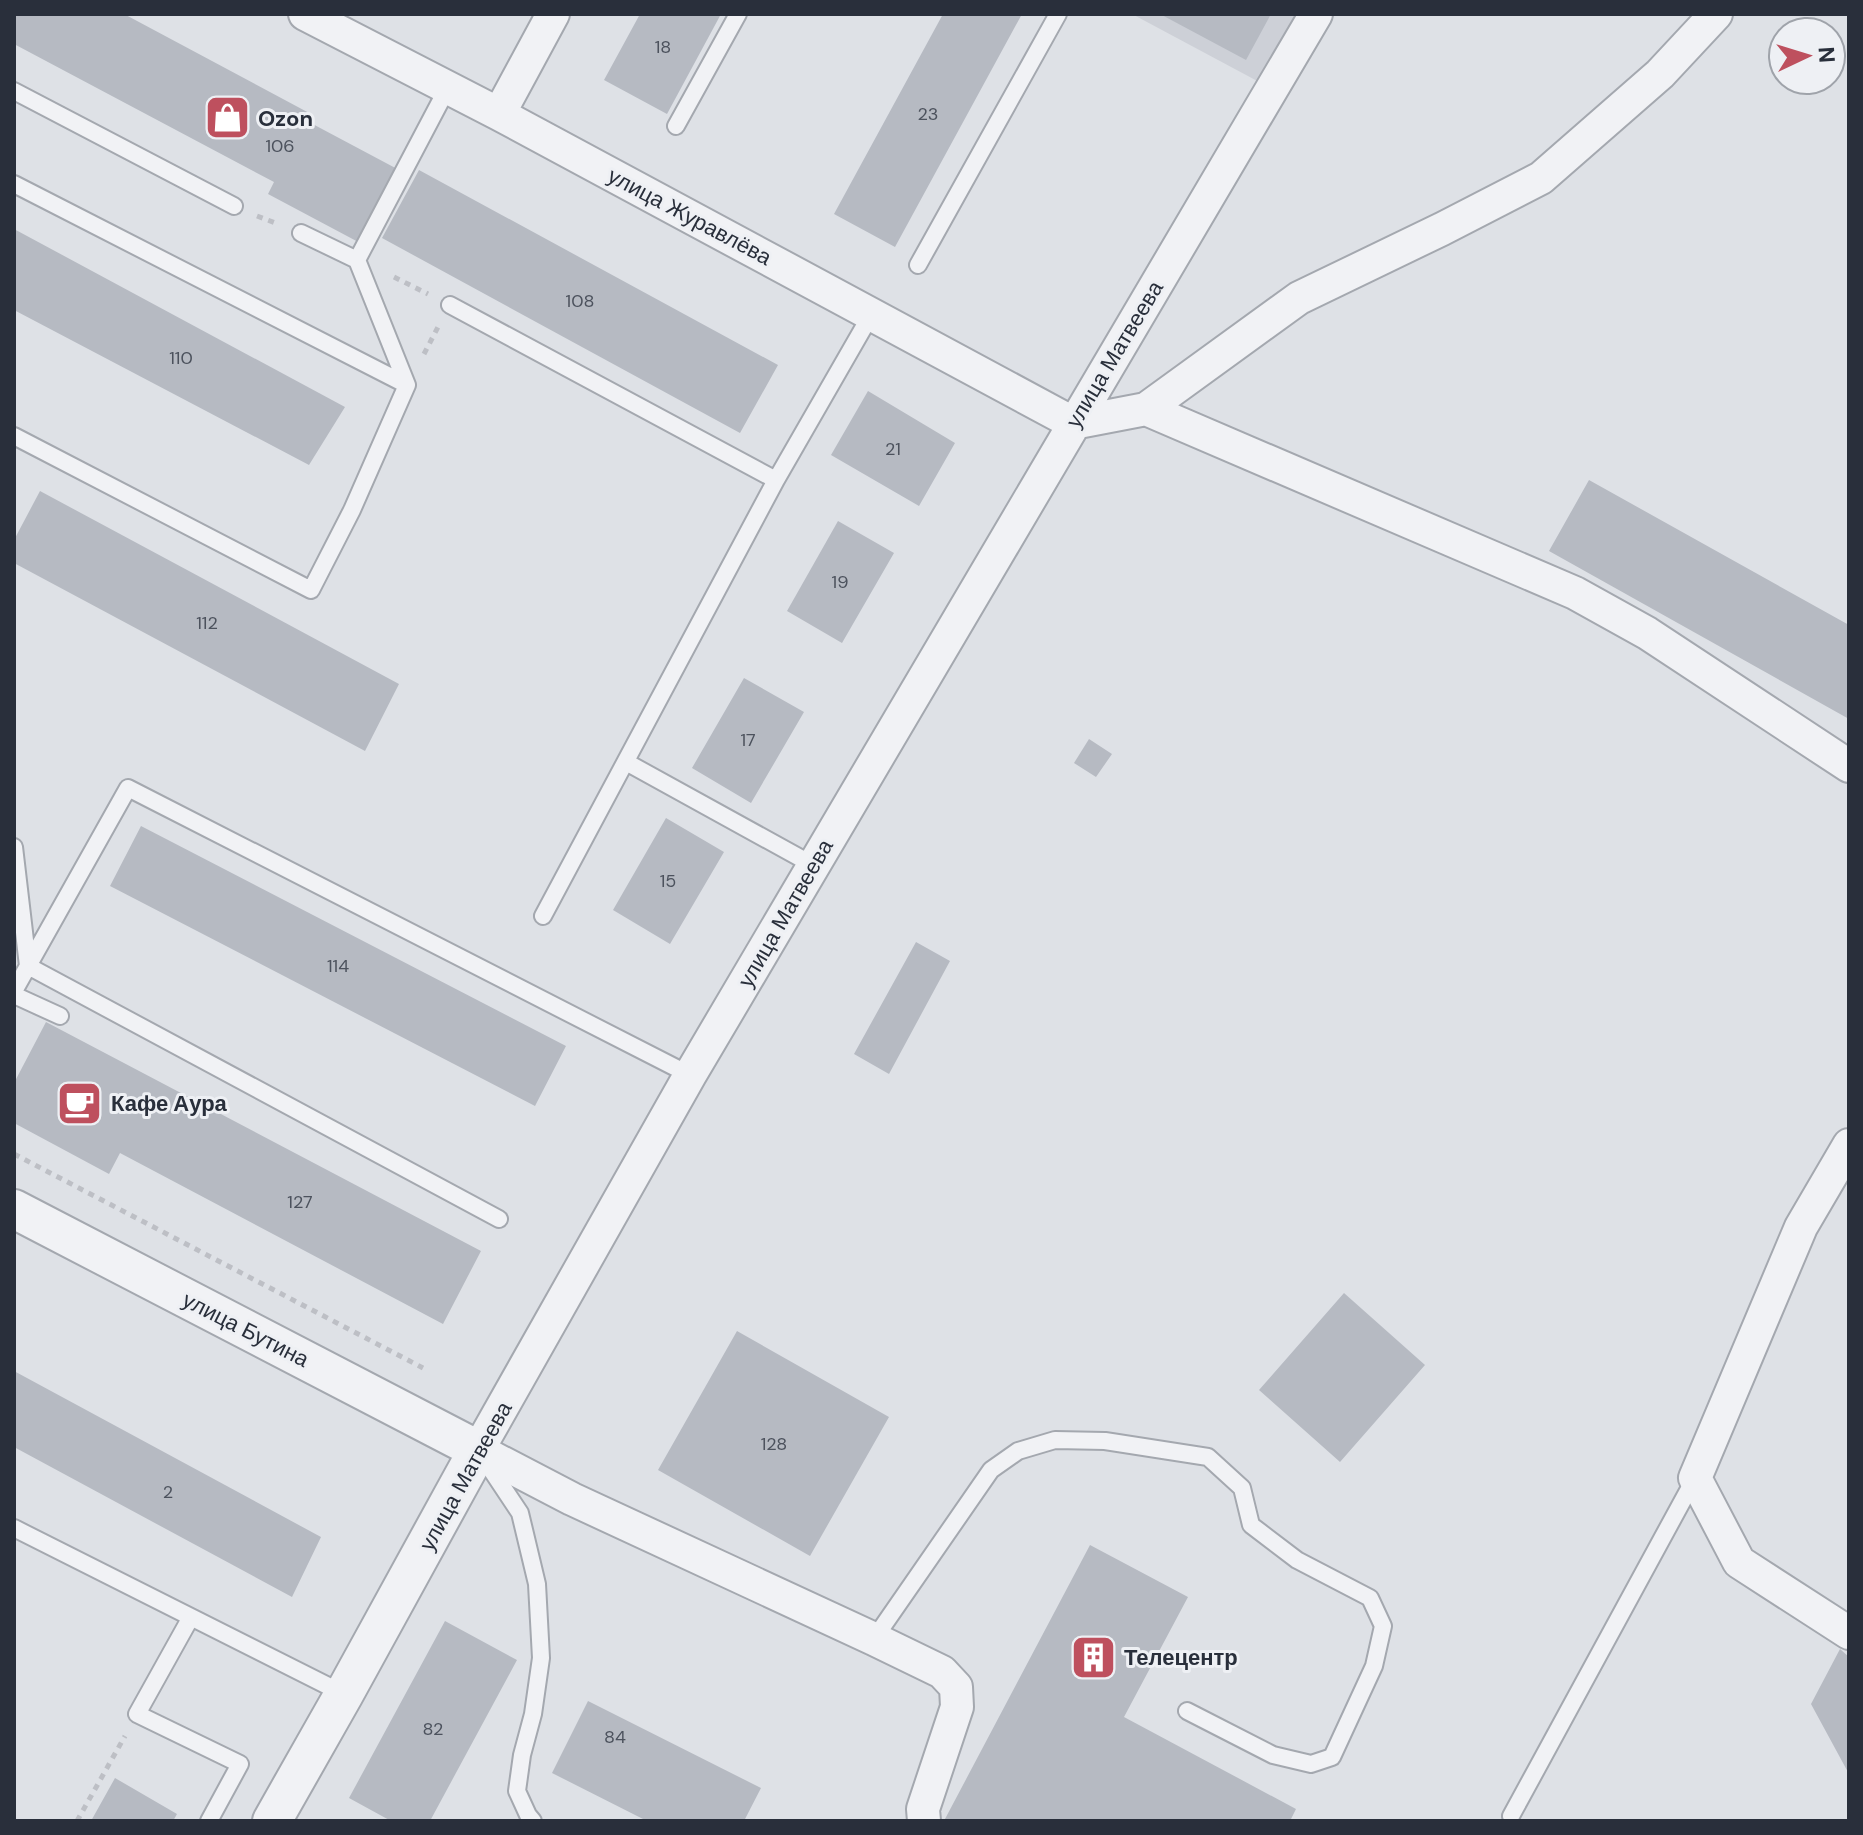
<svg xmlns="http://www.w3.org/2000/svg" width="1863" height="1835" font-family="'DM Sans',sans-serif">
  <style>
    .built { fill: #cdd0d7 }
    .building { fill: #b6bac2 }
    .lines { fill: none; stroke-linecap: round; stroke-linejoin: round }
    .service-casing { stroke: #a4a8af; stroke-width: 20 }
    .minor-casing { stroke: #a4a8af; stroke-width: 36 }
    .tertiary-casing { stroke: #a4a8af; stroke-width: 42 }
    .path { stroke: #bdbfc5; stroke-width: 5; stroke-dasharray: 6 6; stroke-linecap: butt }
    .service { stroke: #f1f2f5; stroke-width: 16 }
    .minor { stroke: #f1f2f5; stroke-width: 32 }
    .tertiary { stroke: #f1f2f5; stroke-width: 38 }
    .labels { text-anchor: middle; stroke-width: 6; stroke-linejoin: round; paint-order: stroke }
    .number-label { font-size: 18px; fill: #4c525d }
    .poi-label { font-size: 22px; font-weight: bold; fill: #292f3b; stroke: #eef0f4; text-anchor: start }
    .street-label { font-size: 22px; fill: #292f3b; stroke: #eef0f4 }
  </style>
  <rect width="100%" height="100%" fill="#dee1e6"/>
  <path class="built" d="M1132,14H1299L1261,83Z"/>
  <path class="building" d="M14,14H124L311,114L307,121L401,171L362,244L268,194L274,182L14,44Z
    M640,14H721L667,114L604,80Z
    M943,14H1022L895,247L834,214Z
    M1160,14H1271L1246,60Z
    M419,170L778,365L740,433L382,238Z
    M14,229L345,407L309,465L14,310Z
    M868,391L955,443L919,506L831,455Z
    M1589,480L1849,625V719L1549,551Z
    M40,491L399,684L365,751L14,563V540Z
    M838,521L894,553L842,643L787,611Z
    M744,678L804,712L751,803L692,768Z
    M1089,739L1112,754L1096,777L1074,763Z
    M666,818L724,852L670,944L613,910Z
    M141,826L566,1046L535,1106L110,886Z
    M916,942L950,961L889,1074L854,1054Z
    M46,1022L481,1251L443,1324L120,1153L109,1174L14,1123V1083Z
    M1344,1293L1425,1365L1340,1462L1259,1390Z
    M737,1331L889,1417L810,1556L658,1470Z
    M14,1371L321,1537L292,1597L14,1447Z
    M1090,1545L1188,1597L1124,1717L1296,1809L1290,1821H948L945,1819Z
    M445,1621L517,1660L430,1821H391L349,1798Z
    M1840,1649L1849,1657V1774L1811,1704Z
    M588,1701L761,1788L744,1821H647L552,1773Z
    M115,1778L177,1814L173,1821H91Z"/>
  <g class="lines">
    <defs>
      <path id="service" d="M14,91L234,206
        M676,126L738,14
        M14,184L407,385L352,510L311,590L14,436
        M301,233L357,260L448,87
        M357,260L407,385
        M918,265L1058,14
        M450,305L776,480L872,313
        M626,762L813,865
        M14,847L28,966L14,991
        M543,916L776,480
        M14,995L60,1016
        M499,1219L28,966L128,788L690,1075
        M486,1462L520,1513L537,1584L541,1658L533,1714L522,1755L517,1791L528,1815L533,1821
        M14,1528L344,1694
        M191,1617L137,1714L240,1764L209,1821
        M874,1639L991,1470L1018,1451L1055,1440L1105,1441L1208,1457L1242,1488L1251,1525L1297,1560L1370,1598L1383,1626L1374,1666L1332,1757L1311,1764L1273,1755L1187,1711
        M1511,1816L1695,1478"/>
      <path id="minor" d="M305,14L499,114L1073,423
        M499,114L553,14
        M1146,409L1299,298L1442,229L1541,178L1660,74L1716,14
        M1073,423L1146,409L1575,593L1647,633L1849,766
        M1849,1633L1739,1562L1695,1478L1801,1227L1849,1145
        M924,1821L923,1809L957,1707L956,1687L942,1672L874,1639L572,1499L478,1450L690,1075L1316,14"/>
      <path id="tertiary" d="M14,1209L478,1450L344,1694L272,1821"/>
    </defs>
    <use href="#service" class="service-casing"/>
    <use href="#minor" class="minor-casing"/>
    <use href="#tertiary" class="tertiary-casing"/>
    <path class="path" d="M257,216L278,224
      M394,277L428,294
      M424,354L438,327
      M14,1154L423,1368
      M77,1821L125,1736"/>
    <use href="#service" class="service"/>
    <use href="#minor" class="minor"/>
    <use href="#tertiary" class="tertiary"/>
  </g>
  <defs>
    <symbol id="shop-square" viewBox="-11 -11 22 22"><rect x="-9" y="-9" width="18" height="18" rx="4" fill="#be505e" stroke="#eef0f4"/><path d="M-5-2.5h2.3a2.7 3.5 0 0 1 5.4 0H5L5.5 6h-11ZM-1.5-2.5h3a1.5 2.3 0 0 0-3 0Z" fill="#fff"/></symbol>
    <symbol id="cafe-square" viewBox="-11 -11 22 22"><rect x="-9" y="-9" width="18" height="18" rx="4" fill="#be505e" stroke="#eef0f4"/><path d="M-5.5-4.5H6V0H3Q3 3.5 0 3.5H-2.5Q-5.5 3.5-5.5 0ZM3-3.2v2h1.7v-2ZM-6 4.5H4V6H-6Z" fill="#fff"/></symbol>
    <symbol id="building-square" viewBox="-11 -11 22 22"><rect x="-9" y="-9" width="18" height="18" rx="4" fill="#be505e" stroke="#eef0f4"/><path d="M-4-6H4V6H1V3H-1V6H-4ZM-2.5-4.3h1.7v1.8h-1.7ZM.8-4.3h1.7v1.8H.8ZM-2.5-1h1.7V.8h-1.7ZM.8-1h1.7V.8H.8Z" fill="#fff"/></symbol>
  </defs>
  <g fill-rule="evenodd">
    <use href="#shop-square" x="202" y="92" width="51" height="51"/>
    <use href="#cafe-square" x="54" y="1078" width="51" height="51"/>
    <use href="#building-square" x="1068" y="1632" width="51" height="51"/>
  </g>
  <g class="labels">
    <g class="number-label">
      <text x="663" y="53">18</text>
      <text x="928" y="120">23</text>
      <text x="280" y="152">106</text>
      <text x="580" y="307">108</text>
      <text x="181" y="364">110</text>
      <text x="893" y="455">21</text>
      <text x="840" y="588">19</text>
      <text x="207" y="629">112</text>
      <text x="748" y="746">17</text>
      <text x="668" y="887">15</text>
      <text x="338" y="972">114</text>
      <text x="300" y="1208">127</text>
      <text x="774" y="1450">128</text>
      <text x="168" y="1498">2</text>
      <text x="433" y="1735">82</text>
      <text x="615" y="1743">84</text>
    </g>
    <g class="poi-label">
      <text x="258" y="126">Ozon</text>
      <text x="111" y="1111">Кафе Аура</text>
      <text x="1124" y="1665">Телецентр</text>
    </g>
    <g class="street-label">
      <text transform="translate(690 216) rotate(28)" y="8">улица Журавлёва</text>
      <text transform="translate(1114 354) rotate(-59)" y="8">улица Матвеева</text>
      <text transform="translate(785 913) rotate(-60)" y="8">улица Матвеева</text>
      <text transform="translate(246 1329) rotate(27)" y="8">улица Бутина</text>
      <text transform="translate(465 1476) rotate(-61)" y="8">улица Матвеева</text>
    </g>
  </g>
  <rect width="1863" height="1835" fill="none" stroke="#292f3b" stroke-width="32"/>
  <g transform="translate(1807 56) rotate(86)"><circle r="38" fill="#eef0f4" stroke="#9fa3aa" stroke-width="2"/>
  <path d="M0-6L14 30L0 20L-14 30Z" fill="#be505e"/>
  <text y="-12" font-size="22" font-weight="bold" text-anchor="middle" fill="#292f3b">N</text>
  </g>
</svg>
